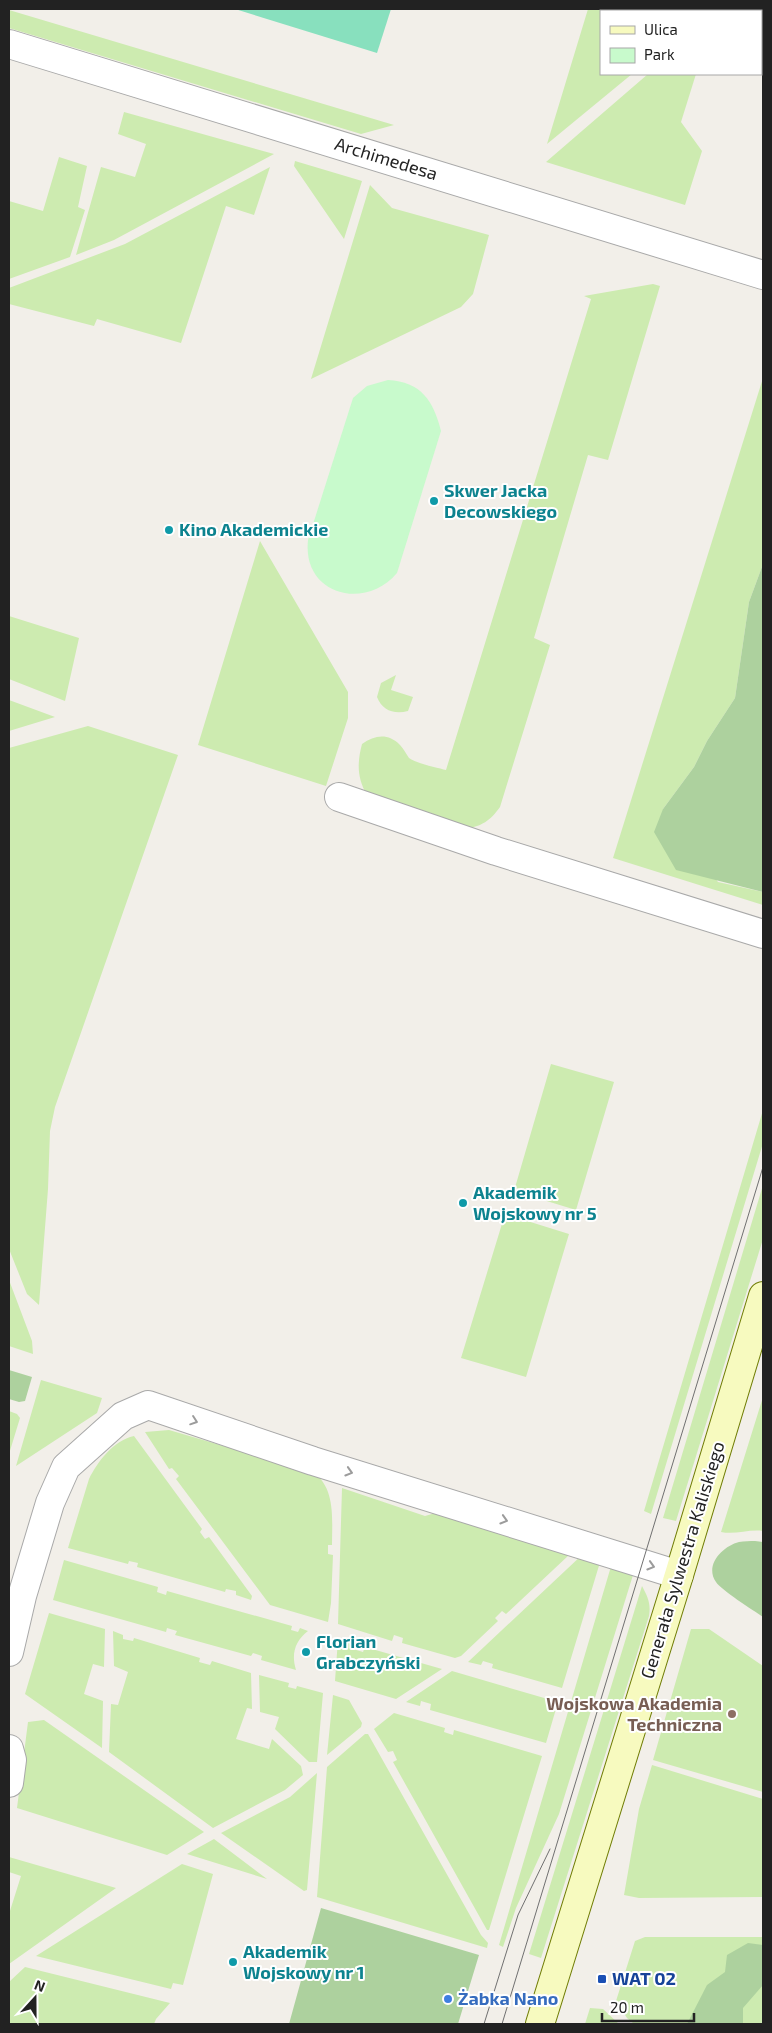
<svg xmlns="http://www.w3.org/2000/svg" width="772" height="2033" font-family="'Exo 2',sans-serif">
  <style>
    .grass { fill: #cdebb0 }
    .forest { fill: #add19e }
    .park { fill: #c8facc }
    .pitch { fill: #88e0be }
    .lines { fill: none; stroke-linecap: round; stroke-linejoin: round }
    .street-casing { stroke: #a9a9a9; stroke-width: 30 }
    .secondary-casing { stroke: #707d05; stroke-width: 30 }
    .street { stroke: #fff; stroke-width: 28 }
    .secondary { stroke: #f7fabf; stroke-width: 28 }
    .tram { stroke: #707070; stroke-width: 1 }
    .oneway { stroke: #9c9c9c }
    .culture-dot { fill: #0f9aa8; stroke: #fff; stroke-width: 2 }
    .education-dot { fill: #8d6e63; stroke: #fff; stroke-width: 2 }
    .transit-dot { fill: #1a4fb4; stroke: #fff; stroke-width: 2 }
    .shop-dot { fill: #3f7fe0; stroke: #fff; stroke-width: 2 }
    .labels { text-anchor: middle; stroke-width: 4; stroke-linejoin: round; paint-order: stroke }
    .street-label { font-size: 18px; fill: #222; stroke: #fff }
    .culture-label { font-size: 18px; font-weight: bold; fill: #0d838f; stroke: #fff; text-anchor: start }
    .education-label { font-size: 18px; font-weight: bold; fill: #785e54; stroke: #fff; text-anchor: end }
    .transit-label { font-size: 18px; font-weight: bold; fill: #164399; stroke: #fff; text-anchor: start }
    .shop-label { font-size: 18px; font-weight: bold; fill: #366cbe; stroke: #fff; text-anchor: start }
  </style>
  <rect width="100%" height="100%" fill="#f2efe9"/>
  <path class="grass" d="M588,9H710L707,11H601V74H632L547,144Z
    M9,10L394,125L361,134L9,28Z
    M648,74H696L681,122L702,151L685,205L546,162Z
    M124,112L274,154L114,240L76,255L101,167L135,177L146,144L118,134Z
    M59,157L87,166L78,207L85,210L70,257L9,279V201L43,211Z
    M295,161L362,181L344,239L294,166Z
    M270,167L254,215L226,206L181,343L97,319L94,326L9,304V288L125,244Z
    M370,185L392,208L489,235L473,294L461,307L311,379Z
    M653,284L660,286L608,460L588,455L534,638L550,645L500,807C490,821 482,826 465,829L367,795C357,778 357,763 362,744C375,735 388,733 400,745C404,749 406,754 409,758C415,763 438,768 446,770L591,299L584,296Z
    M763,378V564L749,602L735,698L707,741L694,767L663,809L718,882L763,892V905L613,858Z
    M260,541L348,692V718L326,786L198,745Z
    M9,616L79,638L65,701L9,679Z
    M396,675L391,690L413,697L408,711C394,715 382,710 377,697L381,683Z
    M9,700L55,717L9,731Z
    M88,726L178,755L55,1107L50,1131L48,1189L39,1305L27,1294L9,1249V748Z
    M551,1064L614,1082L576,1210L514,1191Z
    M763,1110V1143L651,1514L644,1511Z
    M763,1185V1239L676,1521L663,1518Z
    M505,1214L569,1234L526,1377L461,1358Z
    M9,1280L32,1341L33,1354L9,1346Z
    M41,1380L102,1398L97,1413L16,1466Z
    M763,1397V1531C749,1529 735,1535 721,1532Z
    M9,1411L17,1414L20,1418L9,1454Z
    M169,1430L313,1472C336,1488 332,1520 332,1545H328V1554L333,1555L331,1603L328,1622L270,1605L176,1479L179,1476L172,1468L169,1469L145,1432Z
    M134,1436L202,1529L200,1532L205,1539L209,1537L252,1596L251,1600L236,1595V1591L226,1589L225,1592L137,1567L138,1563L129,1561L128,1564L68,1548L89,1479C98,1461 113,1441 134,1436Z
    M342,1488L425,1516L449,1509L569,1555L506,1614L502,1611L495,1618L498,1621L461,1656L455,1658L402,1643L403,1638L394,1635L392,1641L338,1624Z
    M583,1554L601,1559L562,1688L492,1668L493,1664L483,1661L481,1665L468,1662Z
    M64,1560L158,1587L157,1592L166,1595L167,1591L292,1626L291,1630L298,1632L300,1628L308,1631C295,1641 291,1654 296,1670L261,1660L262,1656L253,1653L251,1656L175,1635L177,1631L167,1628L166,1632L53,1600Z
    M612,1563L633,1575L559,1814L516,1908L503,1947L499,1945Z
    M642,1586C648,1597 651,1604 649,1616L541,1958L529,1954Z
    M49,1613L105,1629L104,1667L93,1664L84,1694L103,1701L102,1748L25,1694Z
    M691,1629H709L763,1666V1792L653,1760Z
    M113,1631L123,1635V1639L133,1641L134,1638L200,1658L199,1662L210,1665L212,1661L251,1673L252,1709L247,1708L236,1739L269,1749L272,1739L301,1766L303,1775L285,1790L213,1828L109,1752L111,1704L118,1705L128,1672L114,1666Z
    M338,1639L354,1644L353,1649L363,1652L365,1647L442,1669L396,1699L335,1681Z
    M452,1671L558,1702L546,1743L430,1710L431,1704L421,1701L420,1706L406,1702Z
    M259,1675L289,1683L288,1687L296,1689L297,1686L323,1693L317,1762H309L275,1729L279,1717L260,1712Z
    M333,1695L349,1700L362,1723L361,1727L327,1755Z
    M394,1713L445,1728L444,1732L453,1735L454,1730L542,1756L489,1930H487L393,1762L397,1760L393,1751L388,1752L374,1729Z
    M44,1720L204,1832L167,1855L17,1808L28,1722Z
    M365,1734H368L481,1935L488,1943L487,1948L317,1897L327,1767Z
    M652,1765L763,1799V1897L639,1898L624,1895L639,1809Z
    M317,1773L307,1890L304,1891L221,1833L290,1797Z
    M214,1839L267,1879L187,1854Z
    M9,1857L116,1888L9,1964V1914L21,1876L9,1872Z
    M182,1864L213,1874L183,1985L173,1983L171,1989L36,1956Z
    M645,1937H763V2024H634L627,2018L616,2001L635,1941Z
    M25,1967L170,2003L156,2019L154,2024H9V1982Z
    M590,2008L603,2009L619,2024H585Z"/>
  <path class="forest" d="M763,564V892L676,870L654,832L663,809L694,767L707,741L735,698L749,602Z
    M9,1370L32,1377L25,1401L19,1402L9,1399Z
    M755,1541L763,1542V1617C753,1610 721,1590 716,1582C704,1565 723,1546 739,1542C744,1541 750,1541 755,1541Z
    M321,1908L479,1955L458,2024H289Z
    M748,1943L763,1945V1985L743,2008V2024H687L707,1985L725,1972L727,1955Z"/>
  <path class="park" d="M388,380C421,382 433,400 441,431L397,573C365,611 302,595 308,540L353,398L367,386Z"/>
  <path class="pitch" d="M235,9H391L377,53Z"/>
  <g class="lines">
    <defs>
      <path id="street" d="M9,44L763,275
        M339,797L496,851L763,934
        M9,1652L22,1596L50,1503L66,1467L123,1416L148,1405L313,1461L679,1575
        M9,1749L12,1760L9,1783"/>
      <path id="secondary" d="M540,2024L679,1575L763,1296"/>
    </defs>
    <use href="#street" class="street-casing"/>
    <use href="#secondary" class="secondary-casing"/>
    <use href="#street" class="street"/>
    <use href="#secondary" class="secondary"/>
    <path class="tram" d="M484,2024L518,1915L550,1849
      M502,2024L763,1167"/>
  </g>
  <defs><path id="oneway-chevron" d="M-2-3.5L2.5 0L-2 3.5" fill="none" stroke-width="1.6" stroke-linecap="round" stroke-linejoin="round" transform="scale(1.25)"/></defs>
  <g class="oneway">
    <use href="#oneway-chevron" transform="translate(194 1421) rotate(19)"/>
    <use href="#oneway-chevron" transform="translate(349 1472) rotate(17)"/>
    <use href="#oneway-chevron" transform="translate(504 1520) rotate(17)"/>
    <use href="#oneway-chevron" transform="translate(651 1566) rotate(17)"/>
  </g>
  <g class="culture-dot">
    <circle cx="434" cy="501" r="5"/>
    <circle cx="169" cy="530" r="5"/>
    <circle cx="463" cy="1203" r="5"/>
    <circle cx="306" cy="1652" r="5"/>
    <circle cx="233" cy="1962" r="5"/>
  </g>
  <circle class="education-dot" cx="732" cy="1714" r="5"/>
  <rect class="transit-dot" x="597" y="1974" width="10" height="10" rx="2.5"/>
  <circle class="shop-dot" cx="448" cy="1999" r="5"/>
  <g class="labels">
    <g class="street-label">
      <text transform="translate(386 159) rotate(17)" y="6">Archimedesa</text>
      <text transform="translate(683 1560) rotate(-73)" y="6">Generała Sylwestra Kaliskiego</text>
    </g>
    <g class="culture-label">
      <text x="444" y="497">Skwer Jacka<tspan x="444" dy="21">Decowskiego</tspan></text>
      <text x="179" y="536">Kino Akademickie</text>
      <text x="473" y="1199">Akademik<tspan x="473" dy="21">Wojskowy nr 5</tspan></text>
      <text x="316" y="1648">Florian<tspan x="316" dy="21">Grabczyński</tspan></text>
      <text x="243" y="1958">Akademik<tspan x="243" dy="21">Wojskowy nr 1</tspan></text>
    </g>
    <g class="education-label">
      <text x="722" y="1710">Wojskowa Akademia<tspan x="722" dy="21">Techniczna</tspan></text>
    </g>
    <g class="transit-label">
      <text x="612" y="1985">WAT 02</text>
    </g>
    <g class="shop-label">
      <text x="458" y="2005">Żabka Nano</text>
    </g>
  </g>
  <rect width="772" height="2033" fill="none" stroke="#222222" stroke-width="20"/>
  <rect x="600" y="10" width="162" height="65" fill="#ffffff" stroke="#a7a7a7"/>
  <rect x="610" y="26" width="25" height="8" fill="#f7fabf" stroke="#a7a7a7"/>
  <text x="644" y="35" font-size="15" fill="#222222">Ulica</text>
  <rect x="610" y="48" width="25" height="15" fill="#c8facc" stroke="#a7a7a7"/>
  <text x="644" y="60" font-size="15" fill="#222222">Park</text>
  <g transform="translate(35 1998) rotate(21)" stroke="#ffffff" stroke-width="4" paint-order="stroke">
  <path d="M0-4L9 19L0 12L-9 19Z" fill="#222222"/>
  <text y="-8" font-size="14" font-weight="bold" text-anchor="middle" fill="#222222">N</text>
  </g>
  <path d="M602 2013v8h92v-8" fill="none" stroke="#222222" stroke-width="2.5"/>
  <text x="610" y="2013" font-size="15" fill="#222222" stroke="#ffffff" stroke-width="4" paint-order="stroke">20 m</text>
</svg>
